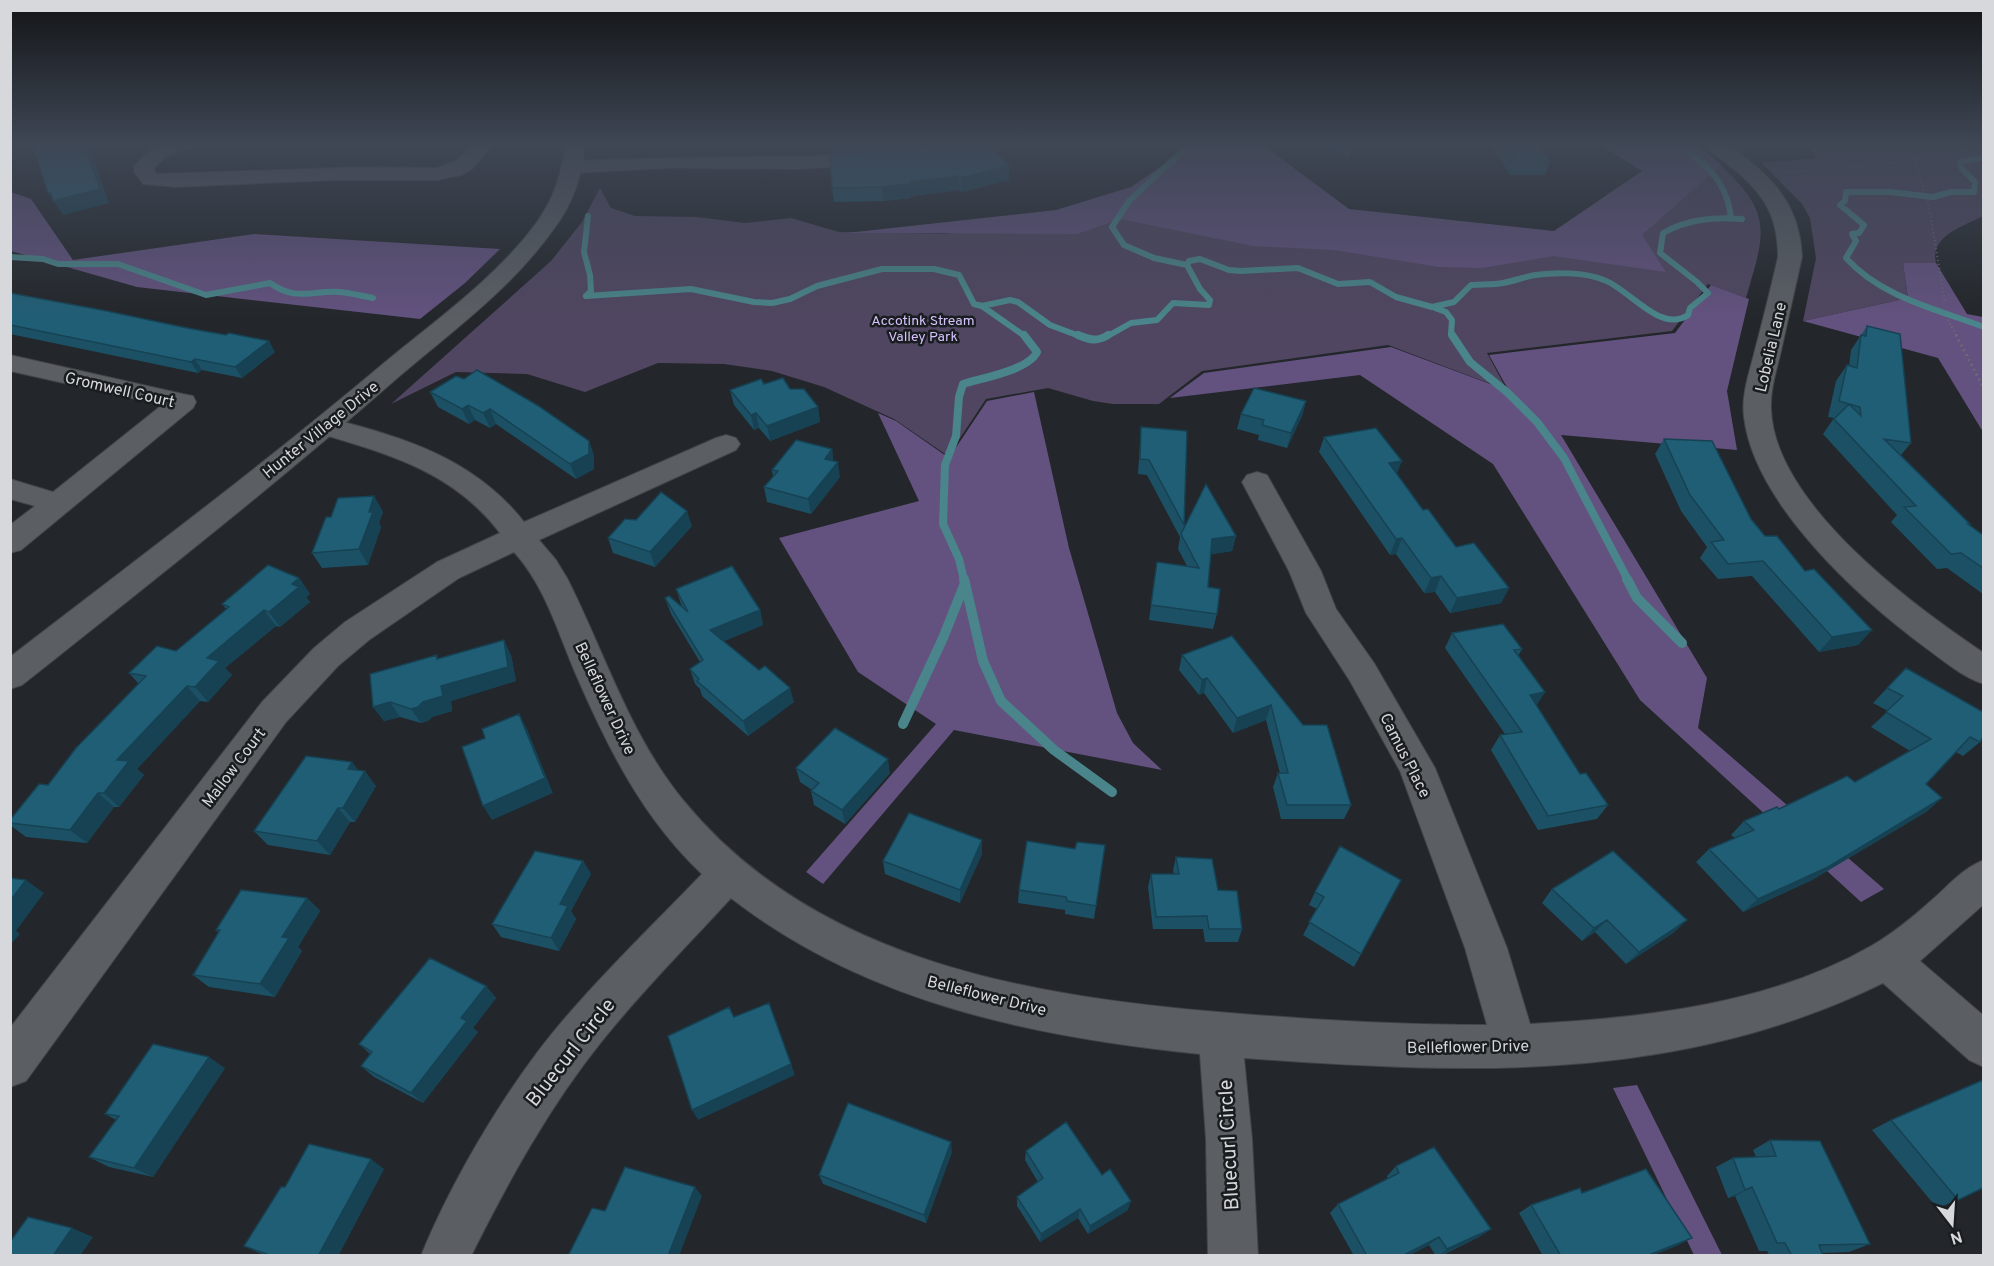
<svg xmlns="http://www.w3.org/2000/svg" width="1994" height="1266" font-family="Overpass,sans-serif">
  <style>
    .green { fill: #504661 }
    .forest { fill: #63527f }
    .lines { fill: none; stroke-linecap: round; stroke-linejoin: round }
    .stream-far2 { stroke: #49858a; stroke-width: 6 }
    .stream-far1 { stroke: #49858a; stroke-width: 8 }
    .stream { stroke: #49858a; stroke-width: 10 }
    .minor-casing { stroke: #414347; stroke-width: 2 }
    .tertiary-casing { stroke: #414347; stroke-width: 2 }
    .path-far1 { stroke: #6b6e72; stroke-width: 2; stroke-dasharray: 1 3; stroke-linecap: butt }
    .path { stroke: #6b6e72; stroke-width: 3; stroke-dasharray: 1.5 4; stroke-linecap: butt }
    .minor { fill: #5b5f64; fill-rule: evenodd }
    .tertiary { fill: #5b5f64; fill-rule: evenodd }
    .wall { fill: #1c5165 }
    .shaded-wall { fill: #164253 }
    .building { fill: #205e76; stroke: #164253; stroke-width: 1.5; fill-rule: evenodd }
    .labels { text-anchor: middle; stroke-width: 5; stroke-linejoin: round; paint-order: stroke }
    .far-park-label { font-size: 14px; fill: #d6c2fc; stroke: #191d20 }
    .street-label { font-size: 16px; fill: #d6d8db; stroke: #191d20 }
    .near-street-label { font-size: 20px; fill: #d6d8db; stroke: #191d20 }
  </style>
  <rect width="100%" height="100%" fill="#23262a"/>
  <path class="green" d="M1808,142H1983V216C1964,226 1929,236 1936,263H1903L1908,298L1803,321L1816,258L1810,218L1802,204L1762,163L1816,158Z
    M1719,164C1774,214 1765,232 1746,298L1708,284L1672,331L1487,353L1507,390L1388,345L1202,371L1159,404H1113L1093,401L1048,388L986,399L948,456L894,419L824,387L772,371L724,364L658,363L585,392L527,374L456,372L391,404L551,261L582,222L600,188L611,208L635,216L697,217L745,223L791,218L839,232L945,234L1118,217L1640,234Z"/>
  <path class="forest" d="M1196,142H1259L1349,209L1554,231L1642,171L1596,142H1694L1721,165L1642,235L1666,272L1554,256L1482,268L1439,267L1334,250L1253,246L1120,219L1077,234L846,233L1056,210L1131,187Z
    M11,192L31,199L73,260L254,234L500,249L465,283L420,319L137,287L11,251Z
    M1903,263H1936L1967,314L1983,317V432L1938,358L1803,321L1908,298Z
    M1711,285L1749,299L1727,391L1737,450L1561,435L1707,678L1698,728L1884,889L1861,902L1640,700L1493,464L1360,375L1170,398L1204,373L1391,347L1509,391L1489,355L1675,333Z
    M1034,392L1069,548L1117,713L1133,743L1162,770L954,730L823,884L806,872L936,724L858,672L779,538L919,501L878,413L896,421L949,458L987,401Z
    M1637,1085L1722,1255H1694L1613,1088Z"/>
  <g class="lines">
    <path class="stream-far2" d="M1670,142C1703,159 1727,180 1731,218
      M1984,157L1960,162L1962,169L1975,182L1974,192H1951L1933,197L1890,192H1846L1845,201L1840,205L1864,225L1859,233L1852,234L1856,241L1846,258C1881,297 1936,309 1984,327
      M10,257L43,259L58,264H118L206,295L270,283C297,302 311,290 340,292C351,293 362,296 373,298
      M1187,265L1154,258L1124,245L1112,227L1129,201L1192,142
      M586,296L691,289L754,302L772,303L790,299L817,286L882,269H934L959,275L974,304L982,306L1010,300L1018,302L1050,325L1082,337
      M586,296L591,291L590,275L584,252L588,216
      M982,306L1026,337
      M1435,308L1446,312L1452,320L1451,334L1453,337
      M1106,337L1131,323L1157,320L1173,303L1209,305L1210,300L1200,289L1187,265L1189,261L1200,259L1229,270L1241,271L1298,268L1338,284L1370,282L1396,297L1432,307L1454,302L1471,285C1482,284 1493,285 1503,283C1514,281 1524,277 1535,275C1556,272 1584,272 1604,280C1628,288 1660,334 1688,315L1690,308L1708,293L1697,282L1660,253L1663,233C1688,219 1713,217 1742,219"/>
    <path class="stream-far1" d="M1078,335C1090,340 1097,342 1108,335
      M1452,335L1470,362L1508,393L1537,422L1564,458L1628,580
      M964,580L959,559L943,524L945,465L956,436L959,397L963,384C982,378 1029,370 1037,352L1024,335"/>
    <path class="stream" d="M1627,579L1637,598L1682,643
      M965,583L983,661L1001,701L1054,750L1112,792
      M903,724L943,638L965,583L964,579"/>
    <defs>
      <path id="minor" d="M171,142H200L197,146L167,156L154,168L156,174L360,167L437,168L457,160L476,142H496L472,169L461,175L437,180H337L176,187L143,184L134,172V166L153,148Z
        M1701,142C1707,142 1718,140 1724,142C1731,144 1738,152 1743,156C1779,183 1800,211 1802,257C1795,288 1788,319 1781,351C1777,369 1770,389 1771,409C1774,503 1912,605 1984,653V684C1962,677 1944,661 1926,648C1860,599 1754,504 1744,417C1741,394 1750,371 1755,350C1763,319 1771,288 1778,257C1778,212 1761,190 1726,163C1718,156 1707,151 1701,142Z
        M875,154L882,156L885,160L882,164L799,169L669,168L574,173L567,171L564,167L567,163L574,161C674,156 775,158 875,154Z
        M10,355L183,394L193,396L196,402L193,408L21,550L10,553V525L35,506L10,499V479L53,492L162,405L10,371Z
        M325,417C402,437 473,457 524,522L716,438L726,435L736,438L740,444L736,450L539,540L556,560L567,578C605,653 629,734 683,800C816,963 1034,997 1230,1013C1316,1020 1401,1025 1487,1025L1465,948L1400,771L1350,681L1306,613L1289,571L1242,482L1247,475L1257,472L1267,475L1321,571L1336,609L1374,663L1435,768L1507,948L1530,1024C1644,1018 1770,1004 1871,946C1894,933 1914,916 1933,899C1949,885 1963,868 1984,860V904L1920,961L1984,1016V1067L1969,1060L1883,983C1677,1084 1467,1074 1244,1058L1252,1139L1258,1256H1208L1206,1139L1200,1054C1034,1037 866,1003 731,898C688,945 642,991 602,1041C549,1107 509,1180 471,1256H421C454,1175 515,1073 573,1009C614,962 659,919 702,874C642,818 606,744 574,670C557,629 544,585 514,552L459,578L369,640L338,666L286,722L26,1081L10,1087V1028L262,702L314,648L345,622L437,562L500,533C452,470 387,454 315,432L311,426L315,420Z"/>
      <path id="tertiary" d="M565,142H585C583,175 573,204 553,230C510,290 450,333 395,380C274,486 148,585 22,685L10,689V657C136,560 263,465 384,363C437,319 496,278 537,222C554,198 563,171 565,142Z"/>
    </defs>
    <use href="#minor" class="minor-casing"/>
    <use href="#tertiary" class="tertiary-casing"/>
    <path class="path-far1" d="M1914,159L1929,207L1945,303
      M1785,172L1871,166L1984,147
      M1948,320L1957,337"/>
    <path class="path" d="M1956,335L1984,389"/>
    <use href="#minor" class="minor"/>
    <use href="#tertiary" class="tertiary"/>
  </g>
  <path class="wall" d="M830,142H956L922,147L831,153Z
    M1318,142H1352L1353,144L1349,158Z
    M1490,142H1537L1550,161L1545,175H1510Z
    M927,147L1009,180L961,192L960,190L911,196V198L884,201L834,202L832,188Z
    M10,293L226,335L275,352L242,378L202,370L198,373L10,334Z
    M1867,326L1911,443L1901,455L1970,524L1969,525L1983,535V594L1947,568L1937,569L1891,522L1897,515L1823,434L1834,418L1828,417L1836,381L1847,365L1849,366L1851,350Z
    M456,376L589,441L594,456V469L576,479L496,424L490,428L475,420L469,424L438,407L430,392Z
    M764,384L790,389L818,407L820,422L770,441L759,428L754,430L734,405L730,390Z
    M1306,401L1302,416L1287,448L1258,440L1259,435L1237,429L1241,414Z
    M1141,427L1184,525V528L1236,536L1232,551L1211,554L1208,587L1217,614L1213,629L1149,620L1157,562L1187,566L1178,549L1180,537L1147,475L1138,474Z
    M1324,437L1397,474L1423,510L1456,547L1509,588L1501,603L1450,613L1435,592L1424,593L1396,554L1390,555L1319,452Z
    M1664,439L1751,519L1765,536L1872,630L1858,645L1819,652L1752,576L1718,579L1700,558L1707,547L1681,511L1655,454Z
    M832,449L833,461L840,477L811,514L767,502L764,487L773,477L772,470Z
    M374,496L383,512L379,523L381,527L368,565L322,568L312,553L331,517Z
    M692,526L655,567L613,553L608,538Z
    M299,578L310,594L306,597L310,602L280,627L276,626L225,668L232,675L208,702L200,701L137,769L144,775L119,807H114L87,843L26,837L10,825V820L48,785L139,684L129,673L176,651L227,610L222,604Z
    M676,589L760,610L763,625L724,641L794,702L748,736L702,696L700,689L695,684L690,669L700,662L671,614L665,598L682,607Z
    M1452,633L1522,649L1518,656L1545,692L1536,706L1580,774L1608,805L1597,819L1538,830L1491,750L1500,735L1505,734L1445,648Z
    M1232,636L1351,805L1344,819H1281L1273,787L1278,773H1280L1266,720L1233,733L1204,693L1199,695L1179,670L1182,655Z
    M511,655L516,681L451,701L452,711L432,717L428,721L421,723L400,717L384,721L373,707L439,659Z
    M1906,668L1980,742L1963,756L1956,752L1926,784L1942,798L1926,812L1812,880L1743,912L1696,862L1709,849L1735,838L1731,835L1744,821L1855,782L1910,751L1871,727L1888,711L1873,703Z
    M796,768L890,773L845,824L814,805L811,791L812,790L800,782Z
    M359,770L376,786L355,822H350L330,855L268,845L254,831Z
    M982,840V854L960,903L885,874L883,861Z
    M1075,849L1096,906L1094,919L1065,914V910L1018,903L1019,890Z
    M1176,857L1218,890L1242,929L1238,942H1205L1203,929H1153L1148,887L1151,874H1174L1173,870Z
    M583,861L591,874L571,911L576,919L559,951L501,937L492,924Z
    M1401,880L1354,967L1303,935L1317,909L1309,905L1315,892Z
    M1552,889L1687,920L1673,933L1626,964L1595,932L1582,941L1542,903Z
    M307,898L320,911L298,947L302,951L275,997L209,987L193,975L219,933L216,930Z
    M486,986L496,998L473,1028L478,1032L423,1103L374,1077L361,1066L370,1054L359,1044Z
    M225,1068L153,1177L109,1167L89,1157L116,1120L105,1114Z
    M1891,1120L1958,1200L1937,1208L1872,1130Z
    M1770,1140L1870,1244L1849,1252L1822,1253L1823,1256H1770L1767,1251H1759L1735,1196L1728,1198L1716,1167L1733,1158L1756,1157L1753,1150Z
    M1026,1151L1102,1175L1128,1210L1088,1234L1078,1218L1040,1242L1017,1206V1197L1038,1182L1025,1160Z
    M952,1152L926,1223L823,1184L819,1175Z
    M1396,1166L1491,1229L1479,1237L1441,1256H1436L1429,1245L1408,1256H1354L1330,1213L1338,1204L1388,1179L1387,1176Z
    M384,1169L338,1256H266L244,1246L285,1187Z
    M1582,1193L1692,1238L1676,1246L1651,1256H1543L1519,1213L1531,1205Z"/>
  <path class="shaded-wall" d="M83,142H118L90,149L109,203L63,215L48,193Z
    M416,142H440L418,148Z
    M921,142H956L922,147Z
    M1009,166V180L961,192V178Z
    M959,176L960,190L911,196V198L884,201L882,187L910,182Z
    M269,341L275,352L242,378L235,367Z
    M195,359L202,370L198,373L191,362Z
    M1306,401L1302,416L1287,448L1291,433Z
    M468,405L475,420L469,424L462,409Z
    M818,407L820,422L770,441L767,426Z
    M490,409L496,424L490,428L483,413Z
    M756,413L759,428L754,430L751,415Z
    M589,441L594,456V469L576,479L570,464Z
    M832,449L834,465L825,459Z
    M1402,461L1396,476L1389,463Z
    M838,462L840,477L811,514L808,499Z
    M374,496L383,512L379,523L381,527L368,565L359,549L369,512Z
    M687,511L692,526L655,567L650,552Z
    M1236,536L1232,551L1209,555L1212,539Z
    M1402,538L1396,554L1390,555L1396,539Z
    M1441,576L1435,592L1424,593L1431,578Z
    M299,578L310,594L306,597L310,602L280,627L269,612L292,584Z
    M1509,588L1501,603L1450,613L1457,598Z
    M264,610L276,626L225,668L232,675L208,702L195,687L207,658Z
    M760,610L763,625L715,645L710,630Z
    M1872,630L1858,645L1819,652L1832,637Z
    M504,640L511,655L516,681L451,701L452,711L432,717L428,721L421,723L411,709L423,702L441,686Z
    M1207,678L1204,693L1199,695L1202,680Z
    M187,686L200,701L137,769L144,775L119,807L104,793L117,760Z
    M790,688L794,702L748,736L743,721Z
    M1545,692L1536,706L1530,695Z
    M390,702L400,717L384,721L373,707Z
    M1271,705L1266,720L1233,733L1237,718Z
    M519,714L527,729L553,793L492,820L483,806Z
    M888,759L890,773L845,824L842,810Z
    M352,762L363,776L365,771L376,786L355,822L343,808L348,769Z
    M98,793L114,807L87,843L70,830Z
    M1942,798L1926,812L1812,880L1743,912L1758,899Z
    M338,808L350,822L330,855L317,841Z
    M982,840V854L960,903V890Z
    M583,861L591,874L571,911L576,919L559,951L551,938L560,904Z
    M26,880L44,893L16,931L20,934L10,945V901Z
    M307,898L320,911L298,947L302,951L275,997L260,984L282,937Z
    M1607,920L1595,932L1582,941L1594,928Z
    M1687,920L1673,933L1626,964L1639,952Z
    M486,986L496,998L473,1028L478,1032L423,1103L411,1093L461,1018Z
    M769,1003L795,1075L698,1120L692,1110Z
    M209,1057L225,1068L153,1177L134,1168Z
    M951,1142L952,1152L926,1223L924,1215Z
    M371,1159L384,1169L338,1256H318Z
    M695,1187L702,1196L679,1256H668Z
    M1752,1187L1735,1196L1728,1198L1745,1190Z
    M1131,1201L1128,1210L1088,1234L1090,1226Z
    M1080,1209L1078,1218L1040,1242L1041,1234Z
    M72,1228L93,1237L80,1256H53Z
    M1491,1229L1479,1237L1439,1256L1447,1249Z
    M1439,1237L1429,1245L1408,1256H1402Z
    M1692,1238L1676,1246L1651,1256H1646Z"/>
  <path class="building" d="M32,142H83L100,189L53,201L51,193H48Z
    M957,142H986L1009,166L961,178L959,176L910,182V184L882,187L832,188L830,154L927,147Z
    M1503,142H1537L1550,161H1515Z
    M10,293L107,311L187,328L226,335L229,333L269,341L235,367L195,359L191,362L10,325Z
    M1867,326L1900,334L1911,443L1884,439L1970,524H1968L1983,535V568L1961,553L1951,554L1904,507L1916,506L1834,419L1849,404L1839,401L1847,365L1857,368L1861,335L1866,336ZM1849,404L1860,407L1861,416Z
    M477,370L537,405L589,441V454L570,464L490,409L483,413L468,405L462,409L430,392L456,376L464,379Z
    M783,378L790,389H804L818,407L767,426L756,413L751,415L730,390L761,379L764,384Z
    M1254,388L1306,401L1291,433L1262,425L1264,420L1241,414Z
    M1141,427L1187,431L1184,525L1149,460L1140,459Z
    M1376,428L1402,461L1389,463L1423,510L1428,509L1456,547L1474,543L1509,588L1457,598L1441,576L1431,578L1402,538L1396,539L1324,437Z
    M1664,439L1712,441L1751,519L1765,536H1777L1805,571L1814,569L1872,630L1832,637L1763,561L1728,564L1711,542L1724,540L1690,495Z
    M796,440L832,449L825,459L838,462L808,499L764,487L778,471L772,470Z
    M1206,484L1236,536L1212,539L1208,587L1220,589L1217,614L1151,605L1157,562L1199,568L1181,534Z
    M661,492L687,511L650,552L608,538L625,519L636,520Z
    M374,496L369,512H373L359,549L312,553L326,517H331L338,498Z
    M268,565L299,578L292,584L299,587L269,612L264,610L207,658L219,661L195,687L187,686L117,760L129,761L104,793H98L70,830L10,823V820L39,784L48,785L76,748L146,676L129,673L157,646L176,651L229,607L222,604Z
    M732,566L760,610L710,630L759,670L765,666L790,688L743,721L697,681L699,679L690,669L703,660L665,598L669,596L688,612L676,589Z
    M1503,624L1522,649L1514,650L1545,692L1530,695L1580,774L1586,773L1608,805L1548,816L1500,735L1522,732L1452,633Z
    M1232,636L1303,725H1327L1351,805H1287L1278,773H1288L1271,705L1237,718L1207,678L1202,680L1182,655Z
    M504,640L508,667L441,686L443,696L423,702L418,707L411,709L390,702L373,707L370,674L437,655V659Z
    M1906,668L1981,711L1983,710V737L1980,742L1970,737L1926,784L1942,798L1828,867L1758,899L1709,849L1754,830L1744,821L1777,807L1779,809L1847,776L1855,782L1931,739L1886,712L1903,696L1887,688Z
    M519,714L545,778L483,806L462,747L485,738L482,729Z
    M835,728L888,759L842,810L811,791L819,783L796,768Z
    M306,756L352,762L348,769L365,771L343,808H338L317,841L254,831Z
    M909,813L982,840L960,890L883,861Z
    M1027,841L1075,849L1077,842L1105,845L1096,906L1067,901L1066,897L1019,890Z
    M1340,846L1401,880L1361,954L1309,922L1324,897L1315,892Z
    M535,851L583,861L560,904L568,906L551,938L492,924Z
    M1613,851L1687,920L1639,952L1607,920L1594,928L1552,889Z
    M1176,857L1212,859L1218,890L1237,891L1242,929H1209L1207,916L1156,917L1151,874H1179Z
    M10,878L26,880L10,901Z
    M241,890L307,898L282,937L289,938L260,984L193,975L220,930H216Z
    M430,958L486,986L461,1018L467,1021L411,1093L361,1066L372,1052L359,1044Z
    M769,1003L791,1064L692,1110L668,1036L729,1007L734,1017Z
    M153,1044L209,1057L134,1168L89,1157L119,1116L105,1114Z
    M1983,1080V1188L1958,1200L1891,1120Z
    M848,1103L951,1142L924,1215L819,1175Z
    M1066,1122L1102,1175L1110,1169L1131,1201L1090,1226L1080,1209L1041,1234L1017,1197L1043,1178L1026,1151Z
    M1770,1140L1820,1141L1870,1244L1819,1245L1823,1256H1792L1785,1243H1777L1752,1187L1745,1190L1733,1158L1776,1156Z
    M309,1144L371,1159L318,1256H272L244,1246L281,1187H285Z
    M1434,1147L1491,1229L1447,1249L1439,1237L1402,1256H1367L1338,1204L1399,1173L1396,1166Z
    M625,1167L695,1187L668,1256H568L592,1208L605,1211Z
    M1646,1169L1692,1238L1646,1256H1561L1531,1205L1580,1188L1582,1193Z
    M28,1217L72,1228L53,1256H10V1242Z"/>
  <linearGradient id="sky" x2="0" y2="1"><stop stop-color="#131517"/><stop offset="0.45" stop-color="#3f4755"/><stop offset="1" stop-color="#3f4755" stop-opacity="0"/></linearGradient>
  <rect width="1994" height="319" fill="url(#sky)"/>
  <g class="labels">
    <g class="far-park-label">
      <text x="923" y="325">Accotink Stream<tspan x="923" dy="16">Valley Park</tspan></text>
    </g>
    <g class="street-label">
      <text transform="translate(1770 347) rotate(-77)" y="6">Lobelia Lane</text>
      <text transform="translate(120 389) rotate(13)" y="6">Gromwell Court</text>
      <text transform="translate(320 429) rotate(-39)" y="6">Hunter Village Drive</text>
      <text transform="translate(606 698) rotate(65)" y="6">Belleflower Drive</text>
      <text transform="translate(1406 755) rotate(63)" y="6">Camus Place</text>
      <text transform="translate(233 767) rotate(-53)" y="6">Mallow Court</text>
      <text transform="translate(987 995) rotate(14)" y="6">Belleflower Drive</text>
      <text transform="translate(1468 1046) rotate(-1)" y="6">Belleflower Drive</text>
    </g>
    <g class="near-street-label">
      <text transform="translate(570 1052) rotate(-52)" y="7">Bluecurl Circle</text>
      <text transform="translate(1228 1145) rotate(-93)" y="7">Bluecurl Circle</text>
    </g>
  </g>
  <rect width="1994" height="1266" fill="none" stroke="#d6d8db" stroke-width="24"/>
  <g transform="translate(1952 1224) rotate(163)" stroke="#191d20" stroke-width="4.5" paint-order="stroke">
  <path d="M0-4.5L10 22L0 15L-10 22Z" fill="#d6d8db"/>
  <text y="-9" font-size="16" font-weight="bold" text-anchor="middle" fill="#d6d8db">N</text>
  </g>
</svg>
